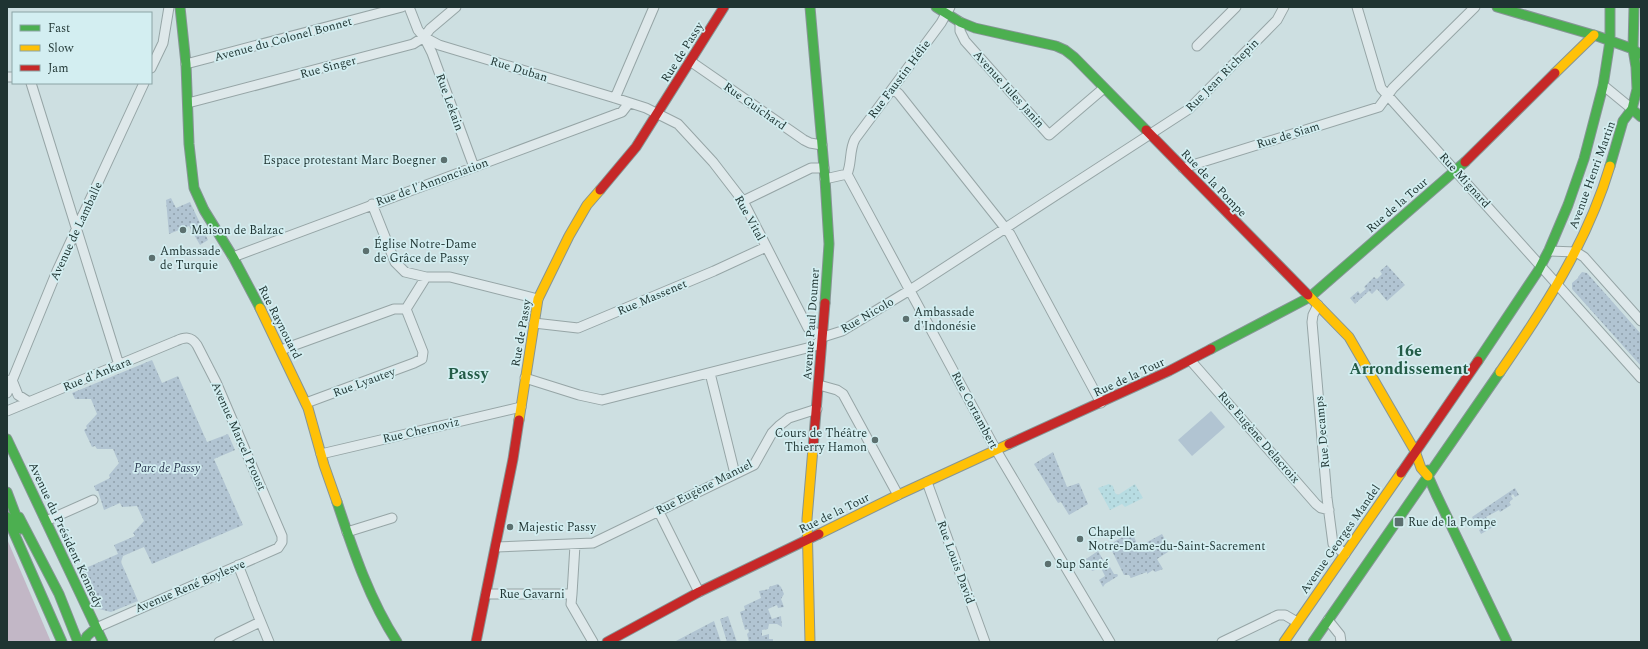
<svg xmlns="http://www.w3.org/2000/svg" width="1648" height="649" font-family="Spectral,serif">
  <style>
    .grass { fill: #b1c4d2 }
    .sand { fill: url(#sand-dots) }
    .park { fill: url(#park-dots) }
    .water { fill: #c2b7c6 }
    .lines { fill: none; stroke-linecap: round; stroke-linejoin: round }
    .street-casing { stroke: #96a5a6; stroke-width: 11 }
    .fast-casing { stroke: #869595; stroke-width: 11 }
    .slow-casing { stroke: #869595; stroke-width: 11 }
    .jam-casing { stroke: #869595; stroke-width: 11 }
    .street { stroke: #dee8ea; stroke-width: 9 }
    .fast { stroke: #4caf50; stroke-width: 9 }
    .slow { stroke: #ffc107; stroke-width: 9 }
    .jam { stroke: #c62828; stroke-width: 9 }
    .poi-dot { fill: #5c706f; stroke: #d3eef1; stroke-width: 1.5 }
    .labels { text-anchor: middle; stroke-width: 3.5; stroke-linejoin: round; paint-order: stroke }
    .street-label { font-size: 12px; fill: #1f3432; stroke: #d3eef1 }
    .poi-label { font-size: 12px; fill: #1f3432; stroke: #d3eef1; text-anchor: start }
    .park-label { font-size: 12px; font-style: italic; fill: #28344e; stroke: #d3eef1 }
    .district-label { font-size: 16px; font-weight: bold; fill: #235c47; stroke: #d3eef1 }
  </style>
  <defs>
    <pattern id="sand-dots" width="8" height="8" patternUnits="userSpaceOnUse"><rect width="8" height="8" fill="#b7dce2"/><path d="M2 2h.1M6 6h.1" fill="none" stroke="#9dbdc2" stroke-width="1.8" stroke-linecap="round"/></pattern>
    <pattern id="park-dots" width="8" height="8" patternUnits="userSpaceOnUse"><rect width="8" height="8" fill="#b1c4d2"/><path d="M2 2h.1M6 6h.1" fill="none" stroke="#8fa0ab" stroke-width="1.8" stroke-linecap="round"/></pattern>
  </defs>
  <rect width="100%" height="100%" fill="#cddfe1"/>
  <path class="grass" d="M1211,411L1225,427L1192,456L1178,440Z"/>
  <path class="sand" d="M1109,484L1113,486L1115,493L1118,495L1135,484L1143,498L1125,507L1122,504L1110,510L1098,488Z"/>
  <path class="park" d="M171,198L176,208L190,202L208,240L200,245L189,226L169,234L166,200Z
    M1387,265L1405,285L1387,301L1377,289L1372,294L1369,291L1355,304L1350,298L1358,291L1360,294L1366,289L1364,287L1374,277L1377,279L1382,274L1380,271Z
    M1582,272L1587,273L1641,334V366L1572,289V283L1578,278V277Z
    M152,360L162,383L178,376L207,442L228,434L235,450L214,459L243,525L152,564L144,547L123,556L121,562L138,601L111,612L99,609L81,570L118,554L114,545L135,536L133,533L144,521L137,506L122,507L120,503L104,510L98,491H96L94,486L110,478L109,475L119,463L113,449H97L95,446L92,447L84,430L87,428L86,426L97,414L91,399H75L72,393Z
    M1053,452L1067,487L1079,483L1088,504L1069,515L1061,502L1058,503L1034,464Z
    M1515,488L1519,495L1515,497L1513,494L1511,496L1513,499L1509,502L1511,505L1500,512L1499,510L1486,517L1493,527L1481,534L1479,530L1486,526L1483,523L1477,526L1472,517Z
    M1132,531L1138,547L1162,534L1171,550L1157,559L1163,569L1155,572L1153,570L1147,574V572L1131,578L1129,575H1124L1109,545Z
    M1098,551L1108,568L1110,567L1114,574H1117L1118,576L1105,584L1103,587L1099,580L1105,576L1101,568L1092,571L1086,559Z
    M778,584L781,587L784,594L781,599L784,607L778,608L777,605L768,609L772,619L781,616L782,627L777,624H769L768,629L762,630V636L769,634V639H773V642H749L747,634L749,632L748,629L745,630L740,612L745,610L744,606L761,598L759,591L769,589V587Z
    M728,616L737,642H727L720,619Z
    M714,621L721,642H674Z"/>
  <path class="water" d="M7,539L51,642H7Z"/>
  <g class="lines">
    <defs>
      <path id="street" d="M409,7L418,30L424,37L432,53L474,167
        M1357,7L1381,88L1641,378
        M960,22V31L965,41L1049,135L1104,88
        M424,37L439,45L615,98L646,108L678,124L713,162L743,201L808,328L823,337
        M1197,46L1236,7
        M690,61L804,140L810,143L822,145
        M186,64L402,7
        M151,68L163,43L169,7
        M7,77H13
        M31,83L119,365
        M1604,86L1632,109
        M893,89L899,94L1010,234L1101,403
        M615,98L654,7
        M188,103L413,44L424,37L430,29L456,7
        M1183,168L1379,107L1393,88L1475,7
        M847,174L996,450L1110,642
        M825,179L847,174C852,163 849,150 855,139L941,23L950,7
        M743,201L811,168H824
        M372,204L395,262L405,272L426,277H450L538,299
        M1549,251L1576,252L1584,257L1641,321
        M233,257L622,112L629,103
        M1318,305L1313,315L1312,322L1327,498L1333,544L1345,554
        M534,323L578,328L714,271L766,247
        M281,350L394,309H406
        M1191,361L1316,504L1321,508L1329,510
        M710,373L735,474
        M525,378L579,395L602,400L815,346L823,337L842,331L910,290L1189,109L1277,20L1284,7
        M10,380H12L18,395L29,402
        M819,385L837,390L843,394L898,495
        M7,393L57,271L144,83
        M306,403L414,363L422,359L423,352L406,309L426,277
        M7,411L176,341C185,337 191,336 197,345L216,382L282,536V542L278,548L96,628
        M321,454L521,407
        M927,482L985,642
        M658,510L699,592
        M46,521L93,500
        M347,532L392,518
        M496,547L593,543L754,465L772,433L780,425L789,418L817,409
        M238,565L252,600
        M486,594H572L571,604L593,642
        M572,594L575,545
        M253,603L269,642
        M1328,620L1340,635L1341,642
        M219,642L260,622
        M1222,642L1278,615H1285L1297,622"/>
      <path id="fast" d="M180,7L186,64L189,144L194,188L204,210L233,257L260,308
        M810,7L825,179L829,244L825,303
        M936,7L960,22L975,28L1056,46L1065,50L1074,57L1146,130
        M1497,7L1597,36L1633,49L1639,54
        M1632,109L1641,117
        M1610,166L1623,121L1632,109L1637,89L1636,67L1633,49L1634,7
        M1211,349L1310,297L1465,162
        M1478,361L1538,271L1549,250L1568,205L1584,159L1603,86L1610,41V7
        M7,439L103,642
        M1428,470V476L1436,494L1507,642
        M7,492L21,529
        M337,502C353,550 369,599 397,642
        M7,517L62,642
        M19,517L59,594L78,642
        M84,642L87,636L96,628
        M1313,642L1500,372"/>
      <path id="slow" d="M1555,73L1594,35
        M1308,295L1349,337L1415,451L1421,468L1428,476
        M260,308L308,408L324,465L337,502
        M1500,372C1545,307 1587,243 1610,166
        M519,420L538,299L569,236L587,205L600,190
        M819,534L898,495L1009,444
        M810,642L807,519L813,448
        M1284,642L1401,473"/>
      <path id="jam" d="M1146,130L1308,295
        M1465,162L1555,73
        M600,190L636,147L724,7
        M1009,444L1169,371L1211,349
        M813,448L825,303
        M1401,473L1478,361
        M476,642L513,459L519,420
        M607,642L699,592L819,534"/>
    </defs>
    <use href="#street" class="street-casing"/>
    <use href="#fast" class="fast-casing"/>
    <use href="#slow" class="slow-casing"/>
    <use href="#jam" class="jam-casing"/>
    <use href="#street" class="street"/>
    <use href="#fast" class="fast"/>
    <use href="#slow" class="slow"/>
    <use href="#jam" class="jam"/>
  </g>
  <g class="poi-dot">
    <circle cx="444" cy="160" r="4"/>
    <circle cx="183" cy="230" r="4"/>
    <circle cx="366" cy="251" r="4"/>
    <circle cx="152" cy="258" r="4"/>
    <circle cx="906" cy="319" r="4"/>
    <circle cx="875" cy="440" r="4"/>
    <rect x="1394" y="517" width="10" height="10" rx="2"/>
    <circle cx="510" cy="527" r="4"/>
    <circle cx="1080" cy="539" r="4"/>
    <circle cx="1048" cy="564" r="4"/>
  </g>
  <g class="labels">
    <g class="street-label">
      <text transform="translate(283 39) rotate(-15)" y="4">Avenue du Colonel Bonnet</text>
      <text transform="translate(682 52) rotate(-58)" y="4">Rue de Passy</text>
      <text transform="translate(328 67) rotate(-15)" y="4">Rue Singer</text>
      <text transform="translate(519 69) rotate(17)" y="4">Rue Duban</text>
      <text transform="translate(1222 75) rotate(-45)" y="4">Rue Jean Richepin</text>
      <text transform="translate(899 79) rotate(-53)" y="4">Rue Faustin Hélie</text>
      <text transform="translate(1009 89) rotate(48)" y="4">Avenue Jules Janin</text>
      <text transform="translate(450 102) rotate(70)" y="4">Rue Lekain</text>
      <text transform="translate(755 106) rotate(35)" y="4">Rue Guichard</text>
      <text transform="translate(1288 135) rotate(-17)" y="4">Rue de Siam</text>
      <text transform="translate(1592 175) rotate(-70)" y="4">Avenue Henri Martin</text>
      <text transform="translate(1465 180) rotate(48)" y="4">Rue Mignard</text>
      <text transform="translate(432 182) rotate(-20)" y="4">Rue de l'Annonciation</text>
      <text transform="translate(1214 183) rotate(46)" y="4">Rue de la Pompe</text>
      <text transform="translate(1397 205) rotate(-41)" y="4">Rue de la Tour</text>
      <text transform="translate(750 218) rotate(61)" y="4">Rue Vital</text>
      <text transform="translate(76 231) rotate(-65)" y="4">Avenue de Lamballe</text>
      <text transform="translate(652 297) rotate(-23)" y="4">Rue Massenet</text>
      <text transform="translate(867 315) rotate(-30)" y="4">Rue Nicolo</text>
      <text transform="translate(280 322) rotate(63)" y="4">Rue Raynouard</text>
      <text transform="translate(811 324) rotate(-86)" y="4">Avenue Paul Doumer</text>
      <text transform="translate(521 333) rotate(-80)" y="4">Rue de Passy</text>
      <text transform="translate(97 374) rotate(-22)" y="4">Rue d'Ankara</text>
      <text transform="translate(1129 377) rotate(-25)" y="4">Rue de la Tour</text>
      <text transform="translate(364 382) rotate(-20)" y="4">Rue Lyautey</text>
      <text transform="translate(975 410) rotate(62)" y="4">Rue Cortambert</text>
      <text transform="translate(421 430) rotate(-13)" y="4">Rue Chernoviz</text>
      <text transform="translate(1322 432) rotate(-95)" y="4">Rue Decamps</text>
      <text transform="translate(239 436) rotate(66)" y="4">Avenue Marcel Proust</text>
      <text transform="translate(1259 437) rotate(49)" y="4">Rue Eugène Delacroix</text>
      <text transform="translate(704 487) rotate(-27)" y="4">Rue Eugène Manuel</text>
      <text transform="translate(834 513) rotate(-26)" y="4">Rue de la Tour</text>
      <text transform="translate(66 535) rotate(65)" y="4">Avenue du Président Kennedy</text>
      <text transform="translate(1340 539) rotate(-55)" y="4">Avenue Georges Mandel</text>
      <text transform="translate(956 562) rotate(70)" y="4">Rue Louis David</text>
      <text transform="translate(190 586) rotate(-23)" y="4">Avenue René Boylesve</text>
      <text x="532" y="598">Rue Gavarni</text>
    </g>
    <g class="poi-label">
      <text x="436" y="164" text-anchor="end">Espace protestant Marc Boegner</text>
      <text x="191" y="234">Maison de Balzac</text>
      <text x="374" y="248">Église Notre-Dame<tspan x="374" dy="14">de Grâce de Passy</tspan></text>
      <text x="160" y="255">Ambassade<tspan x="160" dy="14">de Turquie</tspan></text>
      <text x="914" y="316">Ambassade<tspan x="914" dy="14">d'Indonésie</tspan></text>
      <text x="867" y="437" text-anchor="end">Cours de Théâtre<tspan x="867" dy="14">Thierry Hamon</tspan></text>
      <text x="1408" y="526">Rue de la Pompe</text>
      <text x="518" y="531">Majestic Passy</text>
      <text x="1088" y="536">Chapelle<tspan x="1088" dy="14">Notre-Dame-du-Saint-Sacrement</tspan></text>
      <text x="1056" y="568">Sup Santé</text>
    </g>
    <g class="park-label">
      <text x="167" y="472">Parc de Passy</text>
    </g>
    <g class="district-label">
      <text x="1409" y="356">16e<tspan x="1409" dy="18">Arrondissement</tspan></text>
      <text x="468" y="379">Passy</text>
    </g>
  </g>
  <rect width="1648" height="649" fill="none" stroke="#1f3432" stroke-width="16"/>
  <rect x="12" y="12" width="140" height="72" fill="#d3eef1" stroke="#8ba4a5"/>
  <rect x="20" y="25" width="20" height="6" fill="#4caf50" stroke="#8ba4a5"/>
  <text x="48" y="32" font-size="12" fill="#1f3432">Fast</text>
  <rect x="20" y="45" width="20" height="6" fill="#ffc107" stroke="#8ba4a5"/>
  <text x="48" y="52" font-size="12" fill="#1f3432">Slow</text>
  <rect x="20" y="65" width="20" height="6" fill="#c62828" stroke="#8ba4a5"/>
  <text x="48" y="72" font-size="12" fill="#1f3432">Jam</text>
</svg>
